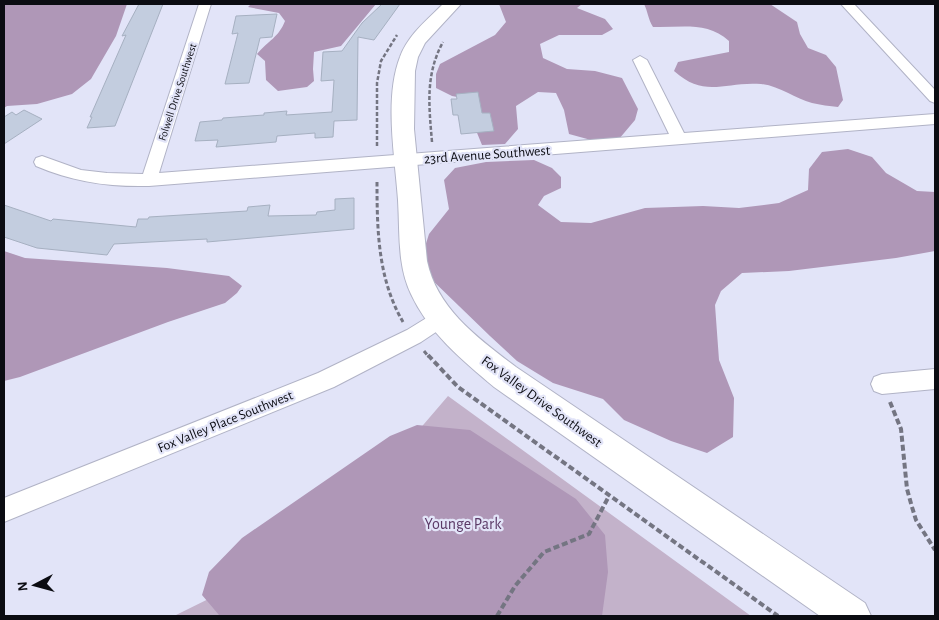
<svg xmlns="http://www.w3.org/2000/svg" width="939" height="620" font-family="'Alegreya Sans',sans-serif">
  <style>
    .green { fill: #c3b2ca }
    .forest { fill: #af97b7 }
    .building { fill: #c3cddf; stroke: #a6b0c1 }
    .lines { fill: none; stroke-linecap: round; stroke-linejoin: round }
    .street-casing { stroke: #b1b3c6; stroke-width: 2 }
    .secondary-casing { stroke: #b1b3c6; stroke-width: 2 }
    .path-far2 { stroke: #747582; stroke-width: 2.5; stroke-dasharray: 4 2; stroke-linecap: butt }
    .path-far1 { stroke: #747582; stroke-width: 3; stroke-dasharray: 4.5 2.5; stroke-linecap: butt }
    .path { stroke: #747582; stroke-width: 4; stroke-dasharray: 6 3; stroke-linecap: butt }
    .street { fill: #fff; fill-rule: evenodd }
    .secondary { fill: #fff; fill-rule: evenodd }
    .labels { text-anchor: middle; stroke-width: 4.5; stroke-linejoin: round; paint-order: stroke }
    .far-street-label { font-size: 11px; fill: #0b0c12; stroke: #e2e4f8 }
    .street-label { font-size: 14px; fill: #0b0c12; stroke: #e2e4f8 }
    .near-park-label { font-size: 16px; fill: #5b3966; stroke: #e2e4f8 }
  </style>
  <rect width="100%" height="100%" fill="#e2e4f8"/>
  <path class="green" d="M448,396L751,616H174L322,543Z"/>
  <path class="forest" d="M4,4H127L116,36L91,79L72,94L37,104L7,106L4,108Z
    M251,4H376L341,46L314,52L313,69L314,81L307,87L278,91L266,80L265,61L257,54C268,41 279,37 285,21L279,13L248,7Z
    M499,4H582L577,8L605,19L613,29L602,35H559L540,44L543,58L567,69L595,71L622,78L638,109L635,120L619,139L591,140L569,134L564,110L556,93L538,92L516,106L518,129L505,144L482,145L475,128L473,100L452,96L436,88V74L440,64L495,35L506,22Z
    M644,4H770L797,22L800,34L808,48L826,55L836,67L843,100L838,107C830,106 820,105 812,103C795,99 780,86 761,84C725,81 705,99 674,71L678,62L729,52V41C707,21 681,28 653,27C648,19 648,12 644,4Z
    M848,149L872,157L886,173L917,191L935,192V251L896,258L789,271L742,273L721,291L715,305L719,360L734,398L733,437L707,453L671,441L624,420L603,399L553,383L517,361L490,336L429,277L423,253L429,234L449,209L444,180L455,168L486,162L534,160L552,168L561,177V188L544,196L538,205L561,222L591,223L645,208L703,206L739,208L779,203L808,190L809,169L822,152Z
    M4,251L25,258L167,268L229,276L242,286L237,293L225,303L168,322L20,377L4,381Z
    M417,425L470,430L576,499L605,535L608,572L602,616L219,615L202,595L209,572L242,538L390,436Z"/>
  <path class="building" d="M139,4H163L115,126L87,128L92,117H90L126,35L122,36Z
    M382,4H400L374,40L358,37L357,120L334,121L333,137L315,138V133L277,136L276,142L216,147L218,140L195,141L200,122L222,120L223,118L264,115V113L287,111L286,115L332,112L334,80L321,81L323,52L342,51L362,23Z
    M277,14L272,37L260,38L249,83L225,84L238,33L232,34L236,16Z
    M478,92L482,113H490L494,131L461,134L458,115H453L451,99H457L456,94Z
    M24,110L42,119L4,144V117L12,112L16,115Z
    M354,198V229L207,242V239L114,244L107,255L37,248L4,237V205L51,221L53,219L136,227L138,219H148L149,217L247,211L248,207L270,205L268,216L316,215L317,212L335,210V199Z"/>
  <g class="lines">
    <defs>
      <path id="street" d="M199,4H211L159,173L669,134L633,60L640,56L647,60L684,133L935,114V124L149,186C109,187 73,182 36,166L34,162L36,158L42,156L81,170L107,173L143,174Z
        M841,4H854L935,90V103L930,101Z
        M441,309L448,312L451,318L448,324L421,342L334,387L4,522V498L318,373L407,330Z
        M935,369V389L882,394L874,391L871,384L874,377L882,374Z"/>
      <path id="secondary" d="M443,4H461L425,43L418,57L415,71L414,129L427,261C437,309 479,339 516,367L865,603L871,616H820L494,387C462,360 429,333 411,294C397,265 400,232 398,200C395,157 384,98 400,57C408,35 427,20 443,4Z"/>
    </defs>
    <use href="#street" class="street-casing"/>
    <use href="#secondary" class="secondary-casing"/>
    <path class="path-far2" d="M432,142C429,106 425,75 443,42
      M377,146V83L381,61L397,35"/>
    <path class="path-far1" d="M377,182C377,231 378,279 403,322
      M424,351L429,357"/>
    <path class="path" d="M428,355L458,387L778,616
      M890,402L901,429L907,489L912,507L916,520L935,550
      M497,616L515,586L544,552L589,534L609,496"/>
    <use href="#street" class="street"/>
    <use href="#secondary" class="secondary"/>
  </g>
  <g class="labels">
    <g class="far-street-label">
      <text transform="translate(177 92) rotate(-72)" y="4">Folwell Drive Southwest</text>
    </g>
    <g class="street-label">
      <text transform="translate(487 154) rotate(-4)" y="5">23rd Avenue Southwest</text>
      <text transform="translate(542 401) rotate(36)" y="5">Fox Valley Drive Southwest</text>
      <text transform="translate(225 421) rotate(-22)" y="5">Fox Valley Place Southwest</text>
    </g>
    <g class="near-park-label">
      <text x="463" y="529">Younge Park</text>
    </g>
  </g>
  <rect width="939" height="620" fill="none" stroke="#0b0c12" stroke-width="10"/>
  <g transform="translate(35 585) rotate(264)" stroke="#e2e4f8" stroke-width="4" paint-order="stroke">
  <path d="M0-4L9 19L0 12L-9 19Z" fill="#0b0c12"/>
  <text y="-8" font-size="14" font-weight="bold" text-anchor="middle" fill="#0b0c12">N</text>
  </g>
</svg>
